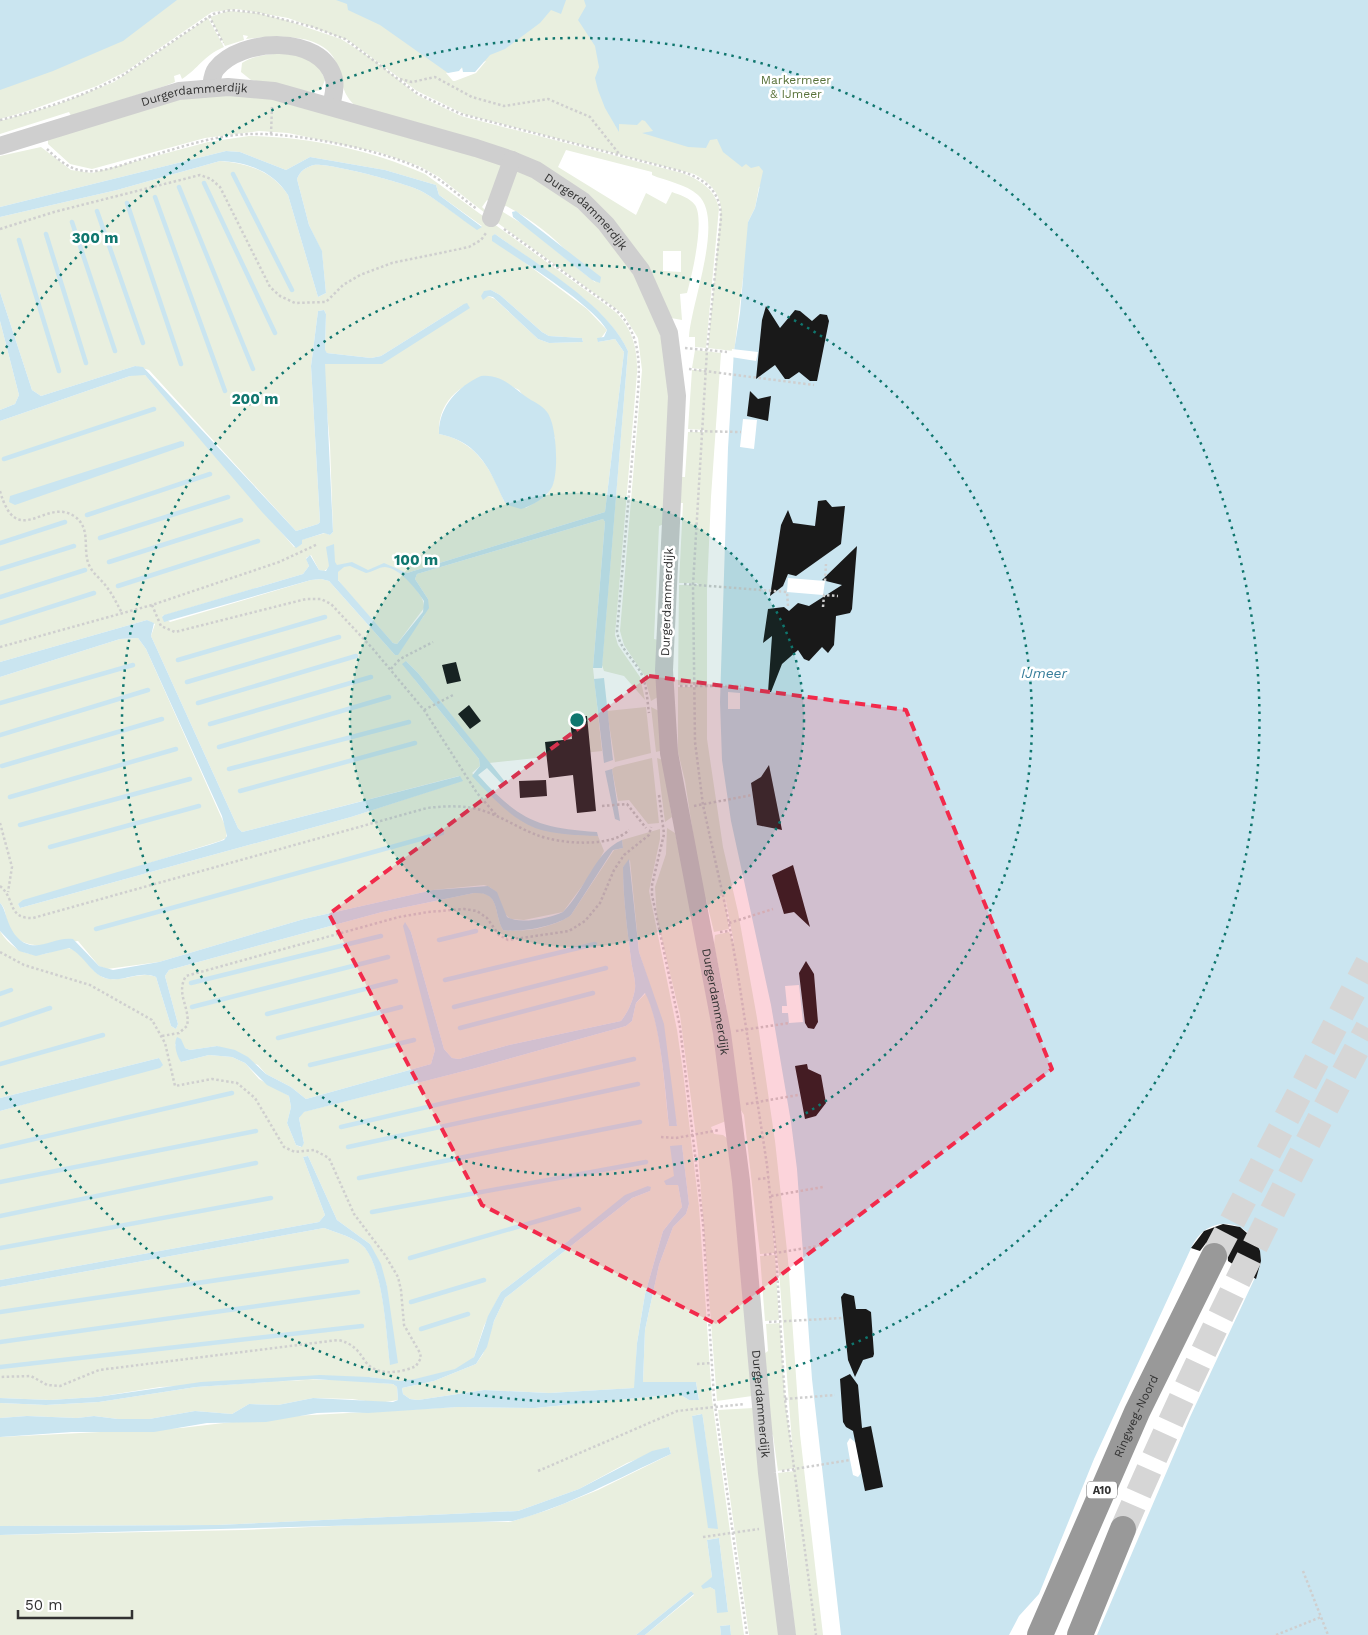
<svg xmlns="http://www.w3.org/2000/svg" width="1368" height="1635" font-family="'Work Sans',sans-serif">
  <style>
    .green { fill: #e9efdf; fill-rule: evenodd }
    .water { fill: #cae5f0; fill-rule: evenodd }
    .pier { fill: #fff }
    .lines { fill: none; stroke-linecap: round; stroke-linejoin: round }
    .stream { stroke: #cae5f0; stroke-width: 4.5 }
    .building { fill: #191919 }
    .highway-tunnel { stroke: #d6d6d6; stroke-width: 26; stroke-dasharray: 26 13; stroke-linecap: butt }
    .path { stroke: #cfcfcf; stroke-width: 2.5; stroke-dasharray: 2.5 2.5; stroke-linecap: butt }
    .minor { stroke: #cfcfcf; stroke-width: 18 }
    .highway { stroke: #999; stroke-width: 26 }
    .marked { fill: #f22a4b; fill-opacity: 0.2; stroke: #f22a4b; stroke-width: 4; stroke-dasharray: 10 6; stroke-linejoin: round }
    .ring { fill: none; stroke: #0f766e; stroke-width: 2.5; stroke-dasharray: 2.5 5 }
    .labels { text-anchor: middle; stroke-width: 5; stroke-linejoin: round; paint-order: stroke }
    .shield { fill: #fff; stroke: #707070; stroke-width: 1 }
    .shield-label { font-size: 11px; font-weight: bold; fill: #323232 }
    .park-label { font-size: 12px; fill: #59723a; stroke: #fff }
    .street-label { font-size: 12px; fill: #323232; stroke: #fff }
    .water-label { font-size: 14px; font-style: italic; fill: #387e9b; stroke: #fff }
    .centre { fill: #0f766e; stroke: #fff; stroke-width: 2.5 }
    .ring-label { font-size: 15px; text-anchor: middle; font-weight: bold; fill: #0f766e; stroke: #fff; stroke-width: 5; stroke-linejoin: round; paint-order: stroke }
  </style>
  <rect width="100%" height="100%" fill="#fff"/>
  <path class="green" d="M0,0H1212L759,187L755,208L748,222L752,229L743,278L733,361V351L708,348L721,208C719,191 709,182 694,174L464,114L417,91L348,40L288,18L237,9L212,12L125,72L97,86L28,111L0,119ZM486,61L476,73L455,81H453L446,73Z
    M228,11L256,13L285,20L341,39L374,60L417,95L461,116L682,173C700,180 714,188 719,208L706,348L695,347V337H689C691,303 725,219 698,195C686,184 666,181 652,175V172L566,150L558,167L636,215L646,193L666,204L672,192C680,195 690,198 695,205C705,220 692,275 687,293L680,294L682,320L671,318L652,275L582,192L356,106C342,95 342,80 337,65C326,31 273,36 246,39L248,36L243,35L244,40L225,46L210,17ZM663,251H681V272L663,271Z
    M208,18L224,47C203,56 199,68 182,79L180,74L174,76L175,82L165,86L71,116L69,112L0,134V121L56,105L114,82Z
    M295,53L319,66L325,80L321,90L310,92L251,80L241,72L242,63C258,53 276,54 295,53Z
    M205,95L266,97L505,164L491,203L487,200L482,207L486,211L485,213L439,177L419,166L378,152L288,133L259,131L205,138L92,169L70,164L48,144V139L156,104Z
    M249,136C309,137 370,150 425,174L613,310C632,326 638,349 637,373L615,635L618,645L640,677L645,700L624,676L604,671L602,665L628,351C607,305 535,264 495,234L492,238L587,309L607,330L598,342L615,339L624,352L605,512L407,573C410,586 425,595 424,608L397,644L393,643L345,589L329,568L324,571L319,570L311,555L306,558L309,566L303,574L162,616L170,622L311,580L321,579L329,581L395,655L424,616L428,599L415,579L417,574L603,519L605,522L593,668L602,751L489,763L418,673L406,661L415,680L479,759L480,766L472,773L533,827L598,836L604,851L594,870L563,912L524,920L511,919C497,911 504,890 484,885L433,890L304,919L159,962L107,969L99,966L78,941C54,944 18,955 8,924C5,916 6,908 0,903V677L120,639L138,638L146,649L227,830L226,838L220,841L18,904L20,908L351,817L461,781L459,776L242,832L238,828L151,636L155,624L147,620L0,662V421L130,376L137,374L145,375L294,547L302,544L301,540L325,533L330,535L333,532L330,445L324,378L325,364H378L464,304L381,356L371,358L327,353L325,351L326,314L324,310L318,311L311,366L320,522L318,524L296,531L149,370L135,366L41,396L32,390L0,292V217L117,190L220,161C247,163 273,171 288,195L318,297L326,293L322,252L309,225L297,179C300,171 306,167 314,165C330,163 409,184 423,192C442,203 459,217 477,229L482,226L439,195L436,185L385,170L310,157L286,170L240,152L226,151L0,207V156L41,147L71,170L92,173L208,142ZM491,290L500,295L542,332L549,336L582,338L583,342L549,343L538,339L495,299L488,296ZM493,377L519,390L555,438L554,481L546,496L526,508L504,501C491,469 476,441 439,434C437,401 463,380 493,377Z
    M515,169C599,205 663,292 669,383C670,398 668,414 667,429C666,461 665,492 664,524L659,526L654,639L658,640V697L651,701L644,675L624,645L620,631L642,370L638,338L623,314L495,221ZM506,206C542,224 571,253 596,283L524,225L503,212V207Z
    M0,321L19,395L15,404L0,410Z
    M695,350L721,353L711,497L707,590V739L723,847L738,912L757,1018L775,1141L788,1260L800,1434L823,1635H796L795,1631L778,1473L795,1471V1468L778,1471L773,1435L770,1433L764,1354L768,1351L766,1324L780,1323L785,1400L793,1456L779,1271L771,1212L775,1253L760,1254L744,1115L739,1107L725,998L714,945L715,935L729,932L734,943L725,896L729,929L714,932L706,899H703L685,781L678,752V687H695L694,684L678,685L679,585H698L697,583H679L683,503H679L681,477H685L688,432H704V430L688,429L692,370H708L692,368Z
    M646,707L651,753L615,762L607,711Z
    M651,707L659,711L662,746L660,751L656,752Z
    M652,758L659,823L648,824L629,800L618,801L612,769L615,767Z
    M657,758L663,760L671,812L672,817L665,822Z
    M667,828L675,833L710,994L726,1121L711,1127L714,1134L723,1135L728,1139L739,1217L752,1396L717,1401L698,1152L680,1015L657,919L655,887L666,854Z
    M660,829V839L649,891L677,1030L683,1072L699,1207L712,1399L744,1635H731L730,1625L720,1626L721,1635H645L694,1595L691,1591L636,1635H0V1535L242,1530L448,1521L510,1522L548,1510L598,1490L671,1454L669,1447L627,1463L579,1489L518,1511L217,1525L0,1526V1437L181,1428L275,1417L458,1407L535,1408L679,1394L689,1400L699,1399L696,1382H643L645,1330L659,1265L673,1227L686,1214L689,1204L682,1145L674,1177L666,1185H678L682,1207L663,1231L645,1294L637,1343L635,1388L549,1393L484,1390L418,1400L410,1399L403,1394L402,1388L434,1381L476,1364L483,1354L494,1321L505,1298L632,1198L650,1191L649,1186L593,1222L501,1292L484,1326L474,1357C459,1373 422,1381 400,1381C390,1381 379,1378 369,1377L160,1387L97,1397L50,1400L0,1398V1287L324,1228C337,1233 355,1237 365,1248C384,1271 386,1334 390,1364L387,1286L370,1244L337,1220L308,1156L303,1157L325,1215L319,1222L0,1280V1111L162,1066L159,1058L0,1098V931C10,948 29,959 48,953C55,951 64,946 71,949C87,955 91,977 110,979C126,981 141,971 156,977L171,1026L176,1029L178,1024L165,976L169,970L382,912L474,893C501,891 493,913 503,930C524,933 555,927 571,915L614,850L623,848L622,840ZM630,860L639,952L650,986L677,1126H669C664,1087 662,1027 646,993L636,1003L632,1021L626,1026L476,1068L303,1112L299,1118L304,1143L301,1147L296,1145L287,1123L291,1107L289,1096L259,1079L245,1063L232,1057L209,1055L181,1062L175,1044L190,1050L217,1046L258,1065L266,1074L291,1087L306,1099L431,1064L435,1050L404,923L411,932L444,1049L452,1058L459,1059L509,1045L621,1021C628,1012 633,1001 635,989C636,979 632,970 631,959C627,928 623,897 623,867ZM701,1414L703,1418L717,1529L692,1416ZM719,1538L728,1612L715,1590L710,1587L712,1577L707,1540Z
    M775,1255L779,1320L765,1321L760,1256Z
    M296,1380H343L393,1384L397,1387L398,1400L379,1403L352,1399L313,1398L278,1405L249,1404L232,1414L195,1411L149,1419H118L94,1416L77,1418L27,1416L0,1418V1403L46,1405L99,1402L196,1387Z
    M753,1408L781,1635H749L718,1410Z"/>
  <path class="water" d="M0,0H177L123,41L53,71L0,90Z
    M336,0H566L561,14L551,10L540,23L505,49L490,55L475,72H463L462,67L459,71L448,73L380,25L348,10L347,4Z
    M584,0H1368V1635H1097L1190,1417L1259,1269C1267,1226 1215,1206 1193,1244L1094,1459L1039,1594L1019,1616L1009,1635H841L812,1379L797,1169L791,1122L771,1005L731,821L722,760L720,702L728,448L734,351L740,313L748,222L755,208L763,171L759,166L751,168L746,164L742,167L723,152L717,139L710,140L706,148L688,147L642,133L653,131L645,121L642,120L637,125L619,124V132L605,108L598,90L595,78L599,67L595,46L578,20L586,6Z
    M226,151L240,152L286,170L310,157L385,170L436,185L439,195L482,227L477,230C459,218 442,203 423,192C409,184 330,163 314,165C306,167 300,171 297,179L309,225L322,251L326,293L318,297L288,195C273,171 247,162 220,161L117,190L0,217V207Z
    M516,211L601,277L600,283L592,280L513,217L512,212Z
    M495,234C536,264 607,304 628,351L602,668H593L605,522L603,519L417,574L415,579L428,599L429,608L398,655H395L329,581L321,579L311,580L164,622L162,617L164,615L303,574L309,566L306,559L310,555L319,570L326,571L329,566L326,547L334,544L335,562L337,565L352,562L368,570L384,563L407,573L605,512L624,352L615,339L598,342L597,338L604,337L607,330C592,304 520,260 492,241V236ZM350,566L366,573C372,572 379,567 385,567C400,568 417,590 424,601L423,612L397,644L393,643L338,580V572L344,567Z
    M491,290L500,295L542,332L549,336L582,338L583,342L549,343L538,339L493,297L488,296L483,300L481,296L484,291Z
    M0,292L32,390L41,396L135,366L143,367L296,531L318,524L320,522L311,366L318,311L324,310L326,314L325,350L327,353L371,358L381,356L464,304L467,303L470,308L382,364H325L333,532L330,535L324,533L302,540V544L296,548L262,512L145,375L130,376L0,421V410L15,404L19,395L0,321Z
    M481,376C500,374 512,386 525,396C533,402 541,404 547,412C557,425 559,473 552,487C546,498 532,506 521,509L507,505C502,499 500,491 496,484C484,457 469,440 439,434C438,408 458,386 481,376Z
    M181,441L184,442V446L15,505L9,502L10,496Z
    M147,620L154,623L151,636L238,828L242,832L460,776L463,781L351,817L20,908L18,904L23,900L209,845L224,840L227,836L222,816L146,649L138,638L120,639L0,677V662Z
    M406,661L418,673L506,783L503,785L487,768L478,775C519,820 537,828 597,832L598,836C578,835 554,835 535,828C510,818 490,795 472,776L480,766L479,759L402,664Z
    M604,678L613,760L604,763L594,679Z
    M612,769L620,821L615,819L605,771Z
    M622,840L623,848L613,850L571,915C558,926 520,933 503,930C493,912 501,892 474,893L382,912L169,970L165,976L178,1024L176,1029L171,1026L156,977C141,970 125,981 109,979C91,976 85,955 69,948L36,956L19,951L0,931V903C6,908 6,925 17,937C35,956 53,936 73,939L99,966L113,970L159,962L304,919L433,890L488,886L497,892L507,917C519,925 551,918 563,912C585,891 594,852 622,840Z
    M629,859L639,952L664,1024L677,1126H669C665,1091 661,1022 645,993L636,1003L632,1021L626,1026L476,1068L304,1112L299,1118L304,1143L302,1147L296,1145L287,1123L291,1107L289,1096L267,1085L245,1063L232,1057L209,1055L181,1062C177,1056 173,1044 177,1037L181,1039L185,1048L190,1050L217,1046L235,1050L248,1057L266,1074L291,1087L306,1099L431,1064L435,1050L403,926L405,922L411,932L444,1049L452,1058L459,1059L509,1045L621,1021C628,1012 633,1001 635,989C636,979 632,970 631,959C627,928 623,897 623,867Z
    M159,1058L163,1065L160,1068L0,1111V1098Z
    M682,1145L689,1204L686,1214L673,1227L659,1265L645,1330L643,1382H696L699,1400H689L679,1394L535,1408L458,1407L368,1413L343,1412L317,1413L266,1422L207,1423L154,1432H72L0,1437V1418L27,1416L77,1418L94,1416L118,1419H149L195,1411L232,1414L249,1404L278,1405L313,1398L393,1402L398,1400L397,1387L393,1384L313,1379L196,1387L99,1402L46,1405L0,1403V1398L50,1400L97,1397L201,1382L320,1375L369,1377L400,1381L415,1379L455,1369L474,1357L488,1316L501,1292L568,1241L625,1195L648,1186L651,1187L650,1191L632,1198L505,1298L494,1321L487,1347L476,1364L434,1381L402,1388L403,1394L410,1399L418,1400L484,1390L549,1393L634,1388L637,1343L645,1294L663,1231L682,1207L678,1185H666L664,1181L674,1176L670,1146Z
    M308,1156L337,1220L370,1244L381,1264L387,1286L398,1363L390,1365C386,1335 384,1272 365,1248C355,1237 337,1233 324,1228L0,1287V1280L319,1222L325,1215L303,1157Z
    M702,1414L703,1418L718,1529L708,1528L692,1416Z
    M669,1447L671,1454C618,1478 569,1506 513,1521L0,1535V1526L217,1525L518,1511L579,1489L652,1451Z
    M719,1538L728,1612L717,1613L715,1590L710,1587L703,1589L701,1586L712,1577L707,1540Z
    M691,1591L694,1594L645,1635H636Z
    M730,1625L731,1635H721L720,1626Z"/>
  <path class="pier" d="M732,349L758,352L756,361L731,357Z
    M743,419L757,420L754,449L740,447Z
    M788,578L825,581L823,595L787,592Z
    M728,692L740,693V709H728Z
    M799,985L803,1022L789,1023L788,1013H782V1006H787L785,986Z
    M850,1438L856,1443L861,1473L858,1477L853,1475L850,1460L847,1443Z"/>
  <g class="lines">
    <path class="stream" d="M233,174L292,290
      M204,183L275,333
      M179,187L253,369
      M155,197L225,391
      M127,203L181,364
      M97,211L143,343
      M72,222L115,351
      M46,234L86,363
      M19,240L59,371
      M4,459L154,409
      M87,515L210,474
      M100,538L228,497
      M0,543L65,522
      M109,562L241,520
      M0,569L74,546
      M118,586L258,541
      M0,597L85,570
      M0,623L94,593
      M178,660L325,617
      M187,682L339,637
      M0,703L133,665
      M198,703L356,656
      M210,724L371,677
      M0,735L148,690
      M219,747L389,697
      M2,766L162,719
      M229,769L409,722
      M240,791L415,743
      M10,797L176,749
      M20,825L190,779
      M50,847L199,806
      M96,929L442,833
      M439,940L476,931
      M445,980L595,944
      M191,983L381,936
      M0,994L11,990
      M192,1007L388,957
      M454,1007L606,968
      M267,1014L396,981
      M0,1025L50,1008
      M460,1028L593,993
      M278,1038L401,1007
      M0,1064L103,1035
      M310,1065L414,1040
      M341,1127L634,1059
      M0,1147L232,1093
      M348,1147L638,1084
      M359,1178L640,1122
      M0,1182L256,1131
      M372,1212L646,1162
      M0,1216L256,1163
      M0,1248L271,1198
      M410,1258L579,1209
      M411,1302L484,1280
      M0,1312L347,1261
      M421,1329L468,1314
      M0,1342L358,1292
      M0,1367L362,1326"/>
  </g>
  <path class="building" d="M766,306L780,328L795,310L800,311L812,321L820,314L827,315L829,321L817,381H810L799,372L789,379H785L775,365L756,379L762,320Z
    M750,391L758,399L771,396L768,421L747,416Z
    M826,500L832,507L845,506L841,544L796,576L788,574L783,586L770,596L781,525L788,510L793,523L815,526L818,501Z
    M857,546L852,609L850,613L836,616L834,645L828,653L822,647L809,661L804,659L798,650L782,664L771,692H768L772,636L763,643L768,609L784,607L789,611L798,603L809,606L842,585L822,580Z
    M456,662L461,681L447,684L442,665Z
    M469,705L481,721L470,729L458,714Z
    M587,716L596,811L577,813L573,775L549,778L545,742L572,739L570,717Z
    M769,765L782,830L757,825L751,783L761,777Z
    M546,780L547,796L520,798L519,781Z
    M793,865L810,927L794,912L784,914L772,875Z
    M806,961L814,974L818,1022L814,1029L808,1028L805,1023L799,973Z
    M807,1064L808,1069L821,1075L826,1103L816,1116L805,1119L795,1066Z
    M1223,1224L1240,1227L1255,1240L1260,1251L1261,1261L1256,1279L1228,1261L1227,1248L1220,1242L1213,1241L1206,1243L1200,1251L1191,1248L1204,1231Z
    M844,1293L854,1296L856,1309H866L871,1312L874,1354L873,1357L863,1360L855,1377L848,1360L841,1297Z
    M850,1374L858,1385L862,1428L871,1426L883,1487L865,1491L853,1431L846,1427L843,1422L840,1379Z"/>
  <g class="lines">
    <path class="highway-tunnel" d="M1214,1256L1368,963
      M1123,1529C1197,1358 1280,1192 1368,1028"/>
    <path class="path" d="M209,16L223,43
      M400,79L412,82L435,77L472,97L504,106L548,99L590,117L620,155
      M0,120C42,110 85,96 123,75L213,14L231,10L258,13L313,27L345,39L418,94L461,114L680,171C704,178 721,191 721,218L707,350L693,585L695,742L703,805L729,923L738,975L767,1165L776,1254L785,1399L816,1635
      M271,134L272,107
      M47,149C57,159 70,170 85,171C103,173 124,164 141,159C179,148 218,133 259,134C302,134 388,151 425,171C444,181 460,197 477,209
      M0,229L54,212L200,175L211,179L220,187L270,287L280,296L295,303L326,302L343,285L360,275L392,263L469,247L481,240L486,233
      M504,229L616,310C640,333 640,361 638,392L617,631C619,648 633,658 641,673C647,685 647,699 649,713
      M685,348L727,352
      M689,369L814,385
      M690,431L741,432
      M0,491C17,551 45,497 74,516C92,528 82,549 89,565C93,574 101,579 106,586C113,595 117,604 122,613
      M825,581L826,564
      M684,584L787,592L788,606
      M152,605L161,626L175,632L306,599H321L331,604L373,649L424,710L477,793L497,816
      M823,607L824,595L838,596
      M0,647L152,605L279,562L318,544
      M391,669L400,659L433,642
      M680,686H741
      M424,710L455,694
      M659,795L664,834L652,885V895L680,1027L703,1223L714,1398L747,1635
      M602,806L627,804L646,828
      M694,806L752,795
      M0,823L12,867L8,892
      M0,886C16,899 7,919 33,918L427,808C445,806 464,805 481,810C501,816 518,828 537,835C560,844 611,848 629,830
      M729,923L773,909
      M720,932L730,931
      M0,952L24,965L90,985L152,1020L165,1043L175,1086L212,1079L237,1083L255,1098L284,1147L295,1152L314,1150L329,1158L354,1214L385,1255L398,1277L401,1290L404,1325L420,1353L421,1358L416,1366C401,1373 376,1377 365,1361C358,1350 352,1343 338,1340L99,1370L60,1386L47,1385L31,1376L0,1377
      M736,1031L789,1023
      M162,1036L179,1033L187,1026C191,1008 175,994 186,976L399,917L428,912L464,909L477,911L487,918L499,935L508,940L569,931L585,921L600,903L614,870L624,855L649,835L651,827
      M746,1104L798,1095
      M661,1137L676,1138L719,1130
      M758,1179L769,1178
      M771,1196L823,1187
      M764,1255L824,1245
      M769,1322L842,1318
      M697,1364L712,1363
      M785,1399L835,1395
      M538,1471L677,1411L745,1404
      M782,1471L850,1460
      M703,1537L759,1529
      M1303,1571L1328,1635
      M1276,1635L1321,1617"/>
    <g class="minor">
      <path d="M211,88C212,81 212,74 216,69C240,38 322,33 334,79C336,88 333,97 331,106"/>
      <path id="s1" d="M0,146L179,91L228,87L274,91L476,148L512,160L536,170L583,201L606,224L641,270L669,333L677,396L664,670L669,753L722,1033L741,1181L767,1473L787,1635"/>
      <path d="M491,218L512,160"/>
    </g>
    <g class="highway">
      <path id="s2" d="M1040,1635L1137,1412L1214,1256"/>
      <path d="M1080,1635L1123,1529"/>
    </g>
  </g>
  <path class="marked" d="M649,676L906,710L1052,1069L716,1324L482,1205L329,914Z"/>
  <circle cx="577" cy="720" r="227" fill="#0f766e" fill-opacity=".12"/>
  <g class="ring">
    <circle cx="577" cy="720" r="227"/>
    <circle cx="577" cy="720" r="455"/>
    <path d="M2 354A682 682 0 1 1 2 1086"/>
  </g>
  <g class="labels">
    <rect class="shield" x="1087" y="1481.5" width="30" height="17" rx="4"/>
    <g class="shield-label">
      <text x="1102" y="1494">A10</text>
    </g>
    <g class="park-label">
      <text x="796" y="84">Markermeer<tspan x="796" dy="14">&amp; IJmeer</tspan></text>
    </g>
    <g class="street-label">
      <text dy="4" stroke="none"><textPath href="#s1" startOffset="202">Durgerdammerdijk</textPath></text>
      <text dy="4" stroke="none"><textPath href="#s1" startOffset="622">Durgerdammerdijk</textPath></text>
      <text transform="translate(667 602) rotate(-88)" y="4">Durgerdammerdijk</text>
      <text dy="4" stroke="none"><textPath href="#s1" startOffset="1446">Durgerdammerdijk</textPath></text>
      <text dy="4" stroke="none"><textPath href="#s1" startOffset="1851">Durgerdammerdijk</textPath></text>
      <text dy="4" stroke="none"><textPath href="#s2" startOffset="239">Ringweg-Noord</textPath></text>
    </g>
    <g class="water-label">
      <text x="1044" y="678">IJmeer</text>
    </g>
  </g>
  <circle cx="577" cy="720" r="8" class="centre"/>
  <g class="ring-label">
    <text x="95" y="243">300 m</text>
    <text x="255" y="404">200 m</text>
    <text x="416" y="565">100 m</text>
  </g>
  <path d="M18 1610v8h114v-8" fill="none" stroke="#323232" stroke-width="2.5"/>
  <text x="25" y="1610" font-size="15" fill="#323232" stroke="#ffffff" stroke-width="4" paint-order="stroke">50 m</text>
</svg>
